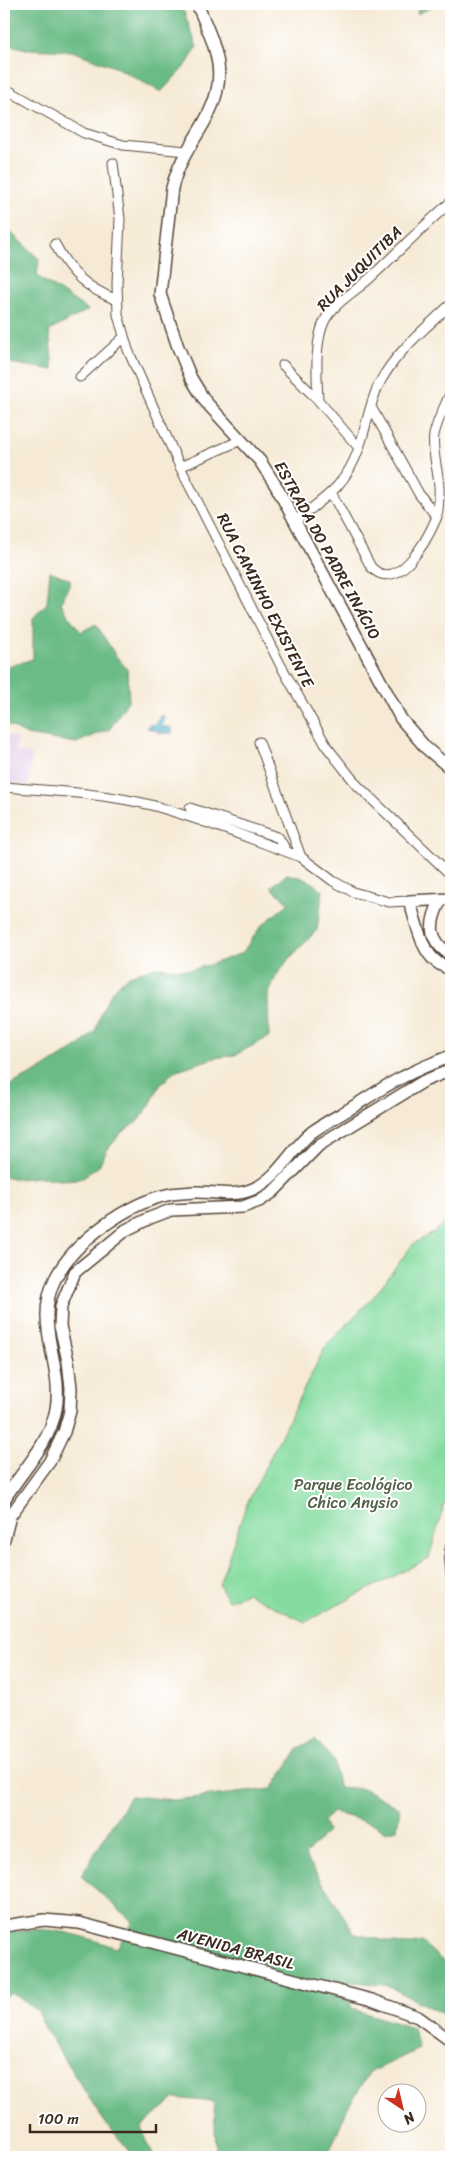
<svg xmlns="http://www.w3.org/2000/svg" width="455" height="2161" font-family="Sriracha,sans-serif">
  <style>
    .built { fill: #e9d2ed }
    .green { fill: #83db9f; stroke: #5f825e }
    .forest { fill: #6abb86; stroke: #527252 }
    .water { fill: #56b6d5; stroke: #48707a }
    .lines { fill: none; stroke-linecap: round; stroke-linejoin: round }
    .minor-casing { stroke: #57473a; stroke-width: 11 }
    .tertiary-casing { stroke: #57473a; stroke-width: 14 }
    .minor { stroke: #fff; stroke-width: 9 }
    .tertiary { stroke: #fff; stroke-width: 11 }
    .labels { text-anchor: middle; stroke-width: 4; stroke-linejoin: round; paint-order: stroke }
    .street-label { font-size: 16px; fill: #3b2a1e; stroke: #fff }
    .park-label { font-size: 16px; fill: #515f45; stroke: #fff }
  </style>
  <rect width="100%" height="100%" fill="#fff"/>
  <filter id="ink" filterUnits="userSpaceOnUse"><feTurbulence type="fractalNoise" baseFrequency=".02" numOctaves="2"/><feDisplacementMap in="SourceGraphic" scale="10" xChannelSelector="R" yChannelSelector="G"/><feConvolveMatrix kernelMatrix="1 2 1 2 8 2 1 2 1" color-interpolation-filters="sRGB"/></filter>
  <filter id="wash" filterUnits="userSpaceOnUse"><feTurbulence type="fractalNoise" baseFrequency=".0096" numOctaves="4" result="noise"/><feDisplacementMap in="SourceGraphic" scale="20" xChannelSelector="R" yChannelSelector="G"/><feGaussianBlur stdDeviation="1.12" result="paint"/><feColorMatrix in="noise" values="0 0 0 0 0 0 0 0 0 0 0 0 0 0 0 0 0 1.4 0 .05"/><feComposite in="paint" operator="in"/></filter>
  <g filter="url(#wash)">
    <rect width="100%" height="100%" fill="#f6ead6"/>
    <path class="built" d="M4,734L17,738L15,751L32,755L28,785L4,783Z"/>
    <path class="green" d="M451,1217V1492L444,1505L429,1558L305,1622L247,1593L228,1601L219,1585L246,1506L325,1347L375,1295L413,1244L433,1233Z"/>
    <path class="forest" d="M4,4H181L197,47L187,64L161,92L117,68L72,51L26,49L4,43Z
      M419,4H439L417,14Z
      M4,226L39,259L37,276L88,310L49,331L53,370L4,362Z
      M50,571L71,580L61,603L68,615L81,632L96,624L116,656L127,669L129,699L110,729L76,743L27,735L4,723V668L33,659V618L47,603Z
      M287,874L307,879L323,891L317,930L288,960L276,976L268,996L269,1037L235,1055L214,1058L174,1071L159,1087L150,1105L138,1121L121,1133L108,1149L98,1167L80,1179L59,1180L38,1177L17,1179L4,1176V1088L42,1069L80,1045L95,1031L102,1011L112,991L127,976L156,967L189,970L209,965L242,953L261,926L289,903L271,887Z
      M315,1739L334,1761L338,1787L365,1789L400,1809L397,1829L385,1832L377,1825L333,1812L323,1821L327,1832L305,1855L355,1934L405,1945L422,1942L451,1969V2021L448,2017L386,1985L343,1981L352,2009L413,2028L419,2049L369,2073L347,2109L327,2157H220L216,2150L214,2102L175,2098L141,2127L154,2157H135L104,2121L46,2031L38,2011L12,1993L4,1997V1935C44,1922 79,1935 117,1948L133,1922L81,1876L130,1796L174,1800L272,1789L299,1748Z"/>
    <path class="water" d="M161,715L164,717L161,726L172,728V733H159L158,731L147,728L149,724L155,725Z"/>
  </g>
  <g filter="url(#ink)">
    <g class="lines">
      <defs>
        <path id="minor" d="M4,88L84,133L123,145L186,151
          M113,163L120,219L117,284L118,315L128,350L180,467L280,664L327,747L357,785L451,875
          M55,244C70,273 86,288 117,300
          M283,365L318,400L359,448
          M80,377L124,337
          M318,400C317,378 314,341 325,320C334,303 356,291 370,278C397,253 423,226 451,202
          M371,407L419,494L437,517
          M180,467L241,440
          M332,494L371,567C397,595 427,540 436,519C438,512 439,503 439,496C441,476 431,455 434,435C437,420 445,406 451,392
          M295,521C325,498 346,486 359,448C366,428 369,406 378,386C394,353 425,329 451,304
          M259,742L301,857L333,881L353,892L389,902L409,901
          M4,787C52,791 103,793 151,805C202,819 251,839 301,857
          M190,808L271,835L279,838L287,852
          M451,1543L449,1554L451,1575"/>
        <path id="tertiary" d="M197,4C220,57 231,80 198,133C187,151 177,167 172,188L160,294L178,347L191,378L205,401L260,461L276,486L401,719L426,748L451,769
          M451,899L409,901C419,926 420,961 451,969
          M441,900C429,922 427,940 451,955
          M4,1500C22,1470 49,1446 56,1409C64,1365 33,1324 55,1279C74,1241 129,1202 171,1194C178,1193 186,1193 193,1192C214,1191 233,1198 253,1189C279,1178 291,1149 312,1132C323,1124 336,1117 348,1110C366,1099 384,1086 403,1077C418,1069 435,1062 451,1056
          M4,1539L10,1516L50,1461L64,1432L70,1411L71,1388L68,1361L60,1326L61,1306L75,1272L126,1230L150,1218L171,1210L243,1207L259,1201L273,1192L319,1145L424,1081L451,1070
          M4,1926L44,1920L79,1923L372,2000L418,2017L451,2041"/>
      </defs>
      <use href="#minor" class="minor-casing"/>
      <use href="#tertiary" class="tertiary-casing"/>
      <use href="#minor" class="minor"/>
      <use href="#tertiary" class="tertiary"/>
    </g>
  </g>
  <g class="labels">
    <g class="street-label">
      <text transform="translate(359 268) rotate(-45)" y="6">RUA JUQUITIBA</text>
      <text transform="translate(328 550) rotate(61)" y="6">ESTRADA DO PADRE INÁCIO</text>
      <text transform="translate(266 600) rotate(63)" y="6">RUA CAMINHO EXISTENTE</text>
      <text transform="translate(236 1948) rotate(15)" y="6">AVENIDA BRASIL</text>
    </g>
    <g class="park-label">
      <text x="353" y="1490">Parque Ecológico<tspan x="353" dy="18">Chico Anysio</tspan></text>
    </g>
  </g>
  <rect width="455" height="2161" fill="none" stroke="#fff" stroke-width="20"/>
  <g transform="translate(402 2108) rotate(145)"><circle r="24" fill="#ffffff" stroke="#b1aaa5"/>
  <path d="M0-4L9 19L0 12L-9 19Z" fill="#c8321e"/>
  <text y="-8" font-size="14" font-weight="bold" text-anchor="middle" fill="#3b2a1e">N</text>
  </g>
  <path d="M30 2124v8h126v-8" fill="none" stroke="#3b2a1e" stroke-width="2.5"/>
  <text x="38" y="2124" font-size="15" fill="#3b2a1e" stroke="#ffffff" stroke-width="4" paint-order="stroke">100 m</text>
</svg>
